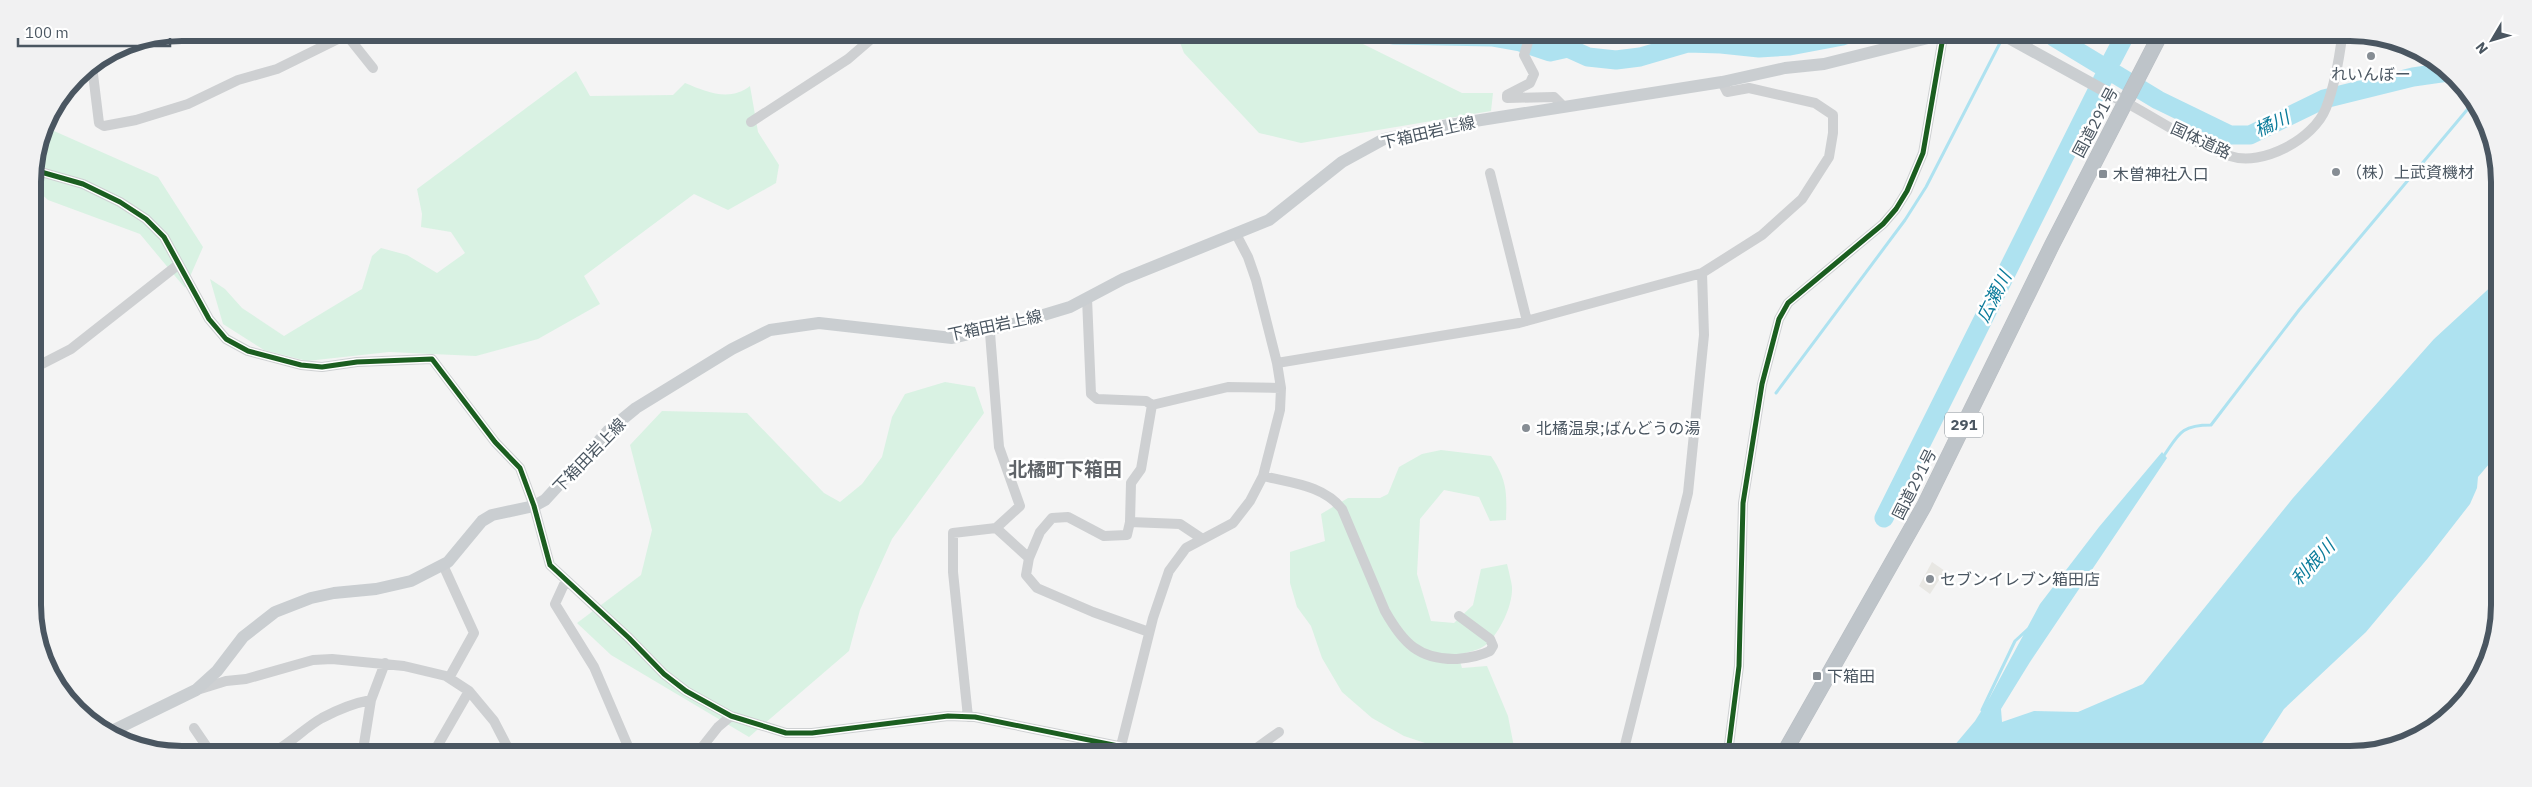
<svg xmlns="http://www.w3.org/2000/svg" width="2532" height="787" font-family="'IBM Plex Sans','Noto Sans JP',sans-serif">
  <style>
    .commercial { fill: #e8e7e3 }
    .green { fill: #d9f2e3 }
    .water { fill: #aee2f0 }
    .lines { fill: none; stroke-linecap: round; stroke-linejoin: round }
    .stream { stroke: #aee2f0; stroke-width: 3 }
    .river { stroke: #aee2f0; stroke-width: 19 }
    .highway-casing { stroke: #b9bec3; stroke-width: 16 }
    .minor { stroke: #ced0d2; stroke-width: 10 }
    .major { stroke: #caced1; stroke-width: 12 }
    .highway { stroke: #bec4c9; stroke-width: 15 }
    .cycleway-casing { stroke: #fff; stroke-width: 8 }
    .cycleway { stroke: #1b5e20; stroke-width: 5 }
    .poi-dot { fill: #868d94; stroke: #fff; stroke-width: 2 }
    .labels { text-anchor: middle; stroke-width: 5; stroke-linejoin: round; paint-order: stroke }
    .shield { fill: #fff; stroke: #808990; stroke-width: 1 }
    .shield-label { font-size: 15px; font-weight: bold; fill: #4a5661 }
    .poi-label { font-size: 16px; fill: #4a5661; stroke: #fff; text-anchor: start }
    .street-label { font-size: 16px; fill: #4a5661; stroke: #fff }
    .water-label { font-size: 18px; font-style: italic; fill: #0c7c9b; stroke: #fff }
    .quarter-label { font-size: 19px; font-weight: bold; fill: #5f6368; stroke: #fff }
    .rim { fill: none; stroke: #4a5661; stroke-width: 6 }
  </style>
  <rect width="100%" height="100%" fill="#f4f4f4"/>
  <path class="commercial" d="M1932,562L1945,571L1930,594L1919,586Z"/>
  <path class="green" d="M1177,35H1338L1361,43L1462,93H1493L1491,111L1301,143L1259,133L1184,53Z
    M576,71L590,96L673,95L685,83C707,92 729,102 750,86L758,132L779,165L776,183L728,210L694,194L584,276L600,304L538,339L476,356L389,352L307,361L264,350L223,324L210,279L225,289L242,308L284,336L362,289L372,256L381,248L407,255L437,273L465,253L451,232L421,227L422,214L417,189Z
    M45,127L158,177L203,247L185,288L140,234L48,200L38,191V154Z
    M945,382L975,387L984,413L892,539L860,610L849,651L749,737L611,655L577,623L641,575L652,530L630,445L662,411L747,413L824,493L840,502L862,484L882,457L892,417L905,394Z
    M1441,450L1491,456C1507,480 1507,492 1506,520L1490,521L1479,497L1444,490L1420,519L1417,574L1431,621L1454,623L1473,605L1481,569L1507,564C1509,572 1511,580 1512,587C1513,605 1500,632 1487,644C1479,651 1467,652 1458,655L1462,668L1487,666L1508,716L1515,752H1452L1404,736L1372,718L1342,692L1322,658L1311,626L1297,607L1290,583V552L1325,541L1321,514L1348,498H1380L1388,494L1399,467L1422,454Z"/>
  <path class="water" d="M2496,282L2495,457L2478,477L2477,488L2470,504L2428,558L2366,632L2284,709L2255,754L1948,753L1975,721L1990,697L2040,604L2099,527L2162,452L2167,458L2030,662L2001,709L2002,722L2034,711L2078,712L2143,684L2293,498L2434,339Z"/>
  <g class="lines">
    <path class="stream" d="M1776,393L1905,220L1926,187L2003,37
      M2163,457C2179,434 2180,425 2211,425L2299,310L2472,104
      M1982,710L2015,641L2028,629"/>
    <path class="river" d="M1393,35L1492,37L1520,42L1550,52L1568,48L1588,57L1616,60L1640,57L1688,43L1721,44L1759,48L1790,46L1843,36
      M2054,37L2158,100L2230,135H2250L2324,99L2413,77L2448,72
      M2112,60L2124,37
      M1884,518L2104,77"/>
    <defs>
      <path id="highway" d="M1784,753L1924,506L2052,245L2159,37"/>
    </defs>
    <use href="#highway" class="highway-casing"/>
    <path class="minor" d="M345,33L373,68
      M1530,36L1524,55L1534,74L1530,83L1507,95V98L1554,97L1563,106
      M92,66L99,123L104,126L136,120L188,104L238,80L277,69L346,35
      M2125,102C2159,120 2193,144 2230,156C2262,167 2314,139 2326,108C2334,87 2339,60 2342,37
      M751,122L848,59L877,34
      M34,170L83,184L120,202L146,219L164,237L209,319L226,339L248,351L301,365L322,367L357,362L432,359L495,442L520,468L534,506L550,565L629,638L664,674L686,691L731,716L786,733H812L948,716L975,717L1148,752
      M1490,173L1527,321
      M1087,298L1091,394L1097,399L1146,401L1152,405
      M1277,363L1519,323L1702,273L1762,235L1802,199L1829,157L1833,133V115L1815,103L1749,88L1727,92L1722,82
      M34,368L71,349L179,264
      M1263,476C1291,483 1323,485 1342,509L1385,611C1403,643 1419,660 1457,659C1468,658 1480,656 1490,651L1493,646L1490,639L1459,616
      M996,528L1029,558L1026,575L1037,588L1093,612L1149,632
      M1201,538L1180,524L1130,522L1131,483L1141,469L1152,405L1228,387L1281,388
      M1029,558L1040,532L1052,518L1068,517L1104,536L1127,535L1130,522
      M443,565L474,633L449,678
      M566,580L555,604L594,667L630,751
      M197,690L226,681L246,679L313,660L332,659L404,666L446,676L469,691L494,721L509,750
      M968,717L953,572V533L996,528L1020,506L999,447L990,333
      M194,728L209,750
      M1121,746L1153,618L1169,571L1186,548L1233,523L1250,501L1263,476L1280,410L1281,388L1277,363L1256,280L1248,257L1236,234
      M277,750C293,741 306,727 322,718C337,710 354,703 371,700
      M363,750L371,700L385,663
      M435,750L469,691
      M699,751L718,727L731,716
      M1251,752L1279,732
      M1623,753L1688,493L1704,335L1702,273
      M1728,753L1739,666L1743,503L1762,384L1779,319L1788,303L1883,224L1896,209L1907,191L1923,153L1943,37"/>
    <path class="major" d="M2007,37L2125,102
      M106,734L196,690L217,671L243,637L275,612L311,598L334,593L376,589L411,581L448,562L482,521L492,515L534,506L545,500L608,431L636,408L732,349L770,330L819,323L952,338L1017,323L1070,307L1123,279L1269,220L1342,162L1384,139L1443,126L1722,82L1785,68L1824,64L1936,36"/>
    <use href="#highway" class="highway"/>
    <defs>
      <path id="cycleway" d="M34,170L83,184L120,202L146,219L164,237L209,319L226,339L248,351L301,365L322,367L357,362L432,359L495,442L520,468L534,506L550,565L629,638L664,674L686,691L731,716L786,733H812L948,716L975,717L1148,752
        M1728,753L1739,666L1743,503L1762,384L1779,319L1788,303L1883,224L1896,209L1907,191L1923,153L1943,37"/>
    </defs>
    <use href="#cycleway" class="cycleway-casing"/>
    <use href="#cycleway" class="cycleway"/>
  </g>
  <g class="poi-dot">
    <circle cx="2371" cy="56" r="5"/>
    <circle cx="2336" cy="172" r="5"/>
    <rect x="2098" y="169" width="10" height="10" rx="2.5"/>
    <circle cx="1526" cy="428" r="5"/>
    <circle cx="1930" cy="579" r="5"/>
    <rect x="1812" y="671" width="10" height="10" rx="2.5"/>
  </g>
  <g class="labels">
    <rect class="shield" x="1945" y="412.5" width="38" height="25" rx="4"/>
    <g class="shield-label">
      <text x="1964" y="430">291</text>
    </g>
    <g class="poi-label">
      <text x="2371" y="80" text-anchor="middle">れいんぼー</text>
      <text x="2346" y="178">（株）上武資機材</text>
      <text x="2113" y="180">木曽神社入口</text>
      <text x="1536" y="434">北橘温泉;ばんどうの湯</text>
      <text x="1940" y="585">セブンイレブン箱田店</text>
      <text x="1827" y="682">下箱田</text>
    </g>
    <g class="street-label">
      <text transform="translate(2095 122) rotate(-62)" y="6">国道291号</text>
      <text transform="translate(1428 132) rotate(-13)" y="6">下箱田岩上線</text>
      <text transform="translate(2201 140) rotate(25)" y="6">国体道路</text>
      <text transform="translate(995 325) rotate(-12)" y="6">下箱田岩上線</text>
      <text transform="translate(589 455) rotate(-46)" y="6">下箱田岩上線</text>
      <text transform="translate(1914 484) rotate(-63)" y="6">国道291号</text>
    </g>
    <g class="water-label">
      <text transform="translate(2272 124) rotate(-25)" y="6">橘川</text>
      <text transform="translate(1994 297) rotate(-63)" y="6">広瀬川</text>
      <text transform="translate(2313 563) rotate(-47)" y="6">利根川</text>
    </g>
    <g class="quarter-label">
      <text x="1065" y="476">北橘町下箱田</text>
    </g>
  </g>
  <path d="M0 0H2532V787H0ZM182 41H2350A141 141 0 0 1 2491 182V605A141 141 0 0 1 2350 746H182A141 141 0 0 1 41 605V182A141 141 0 0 1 182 41Z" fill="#f1f1f2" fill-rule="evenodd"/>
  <path class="rim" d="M182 41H2350A141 141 0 0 1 2491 182V605A141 141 0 0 1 2350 746H182A141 141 0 0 1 41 605V182A141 141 0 0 1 182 41Z"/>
  <g transform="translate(2492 40) rotate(232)" stroke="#ffffff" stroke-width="4" paint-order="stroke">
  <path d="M0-4L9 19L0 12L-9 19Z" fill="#4a5661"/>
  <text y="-8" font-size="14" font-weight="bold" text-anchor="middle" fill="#4a5661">N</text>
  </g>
  <path d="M18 38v8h152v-8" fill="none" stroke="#4a5661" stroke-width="2.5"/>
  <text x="25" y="38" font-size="15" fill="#4a5661" stroke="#ffffff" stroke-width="4" paint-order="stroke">100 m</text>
</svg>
